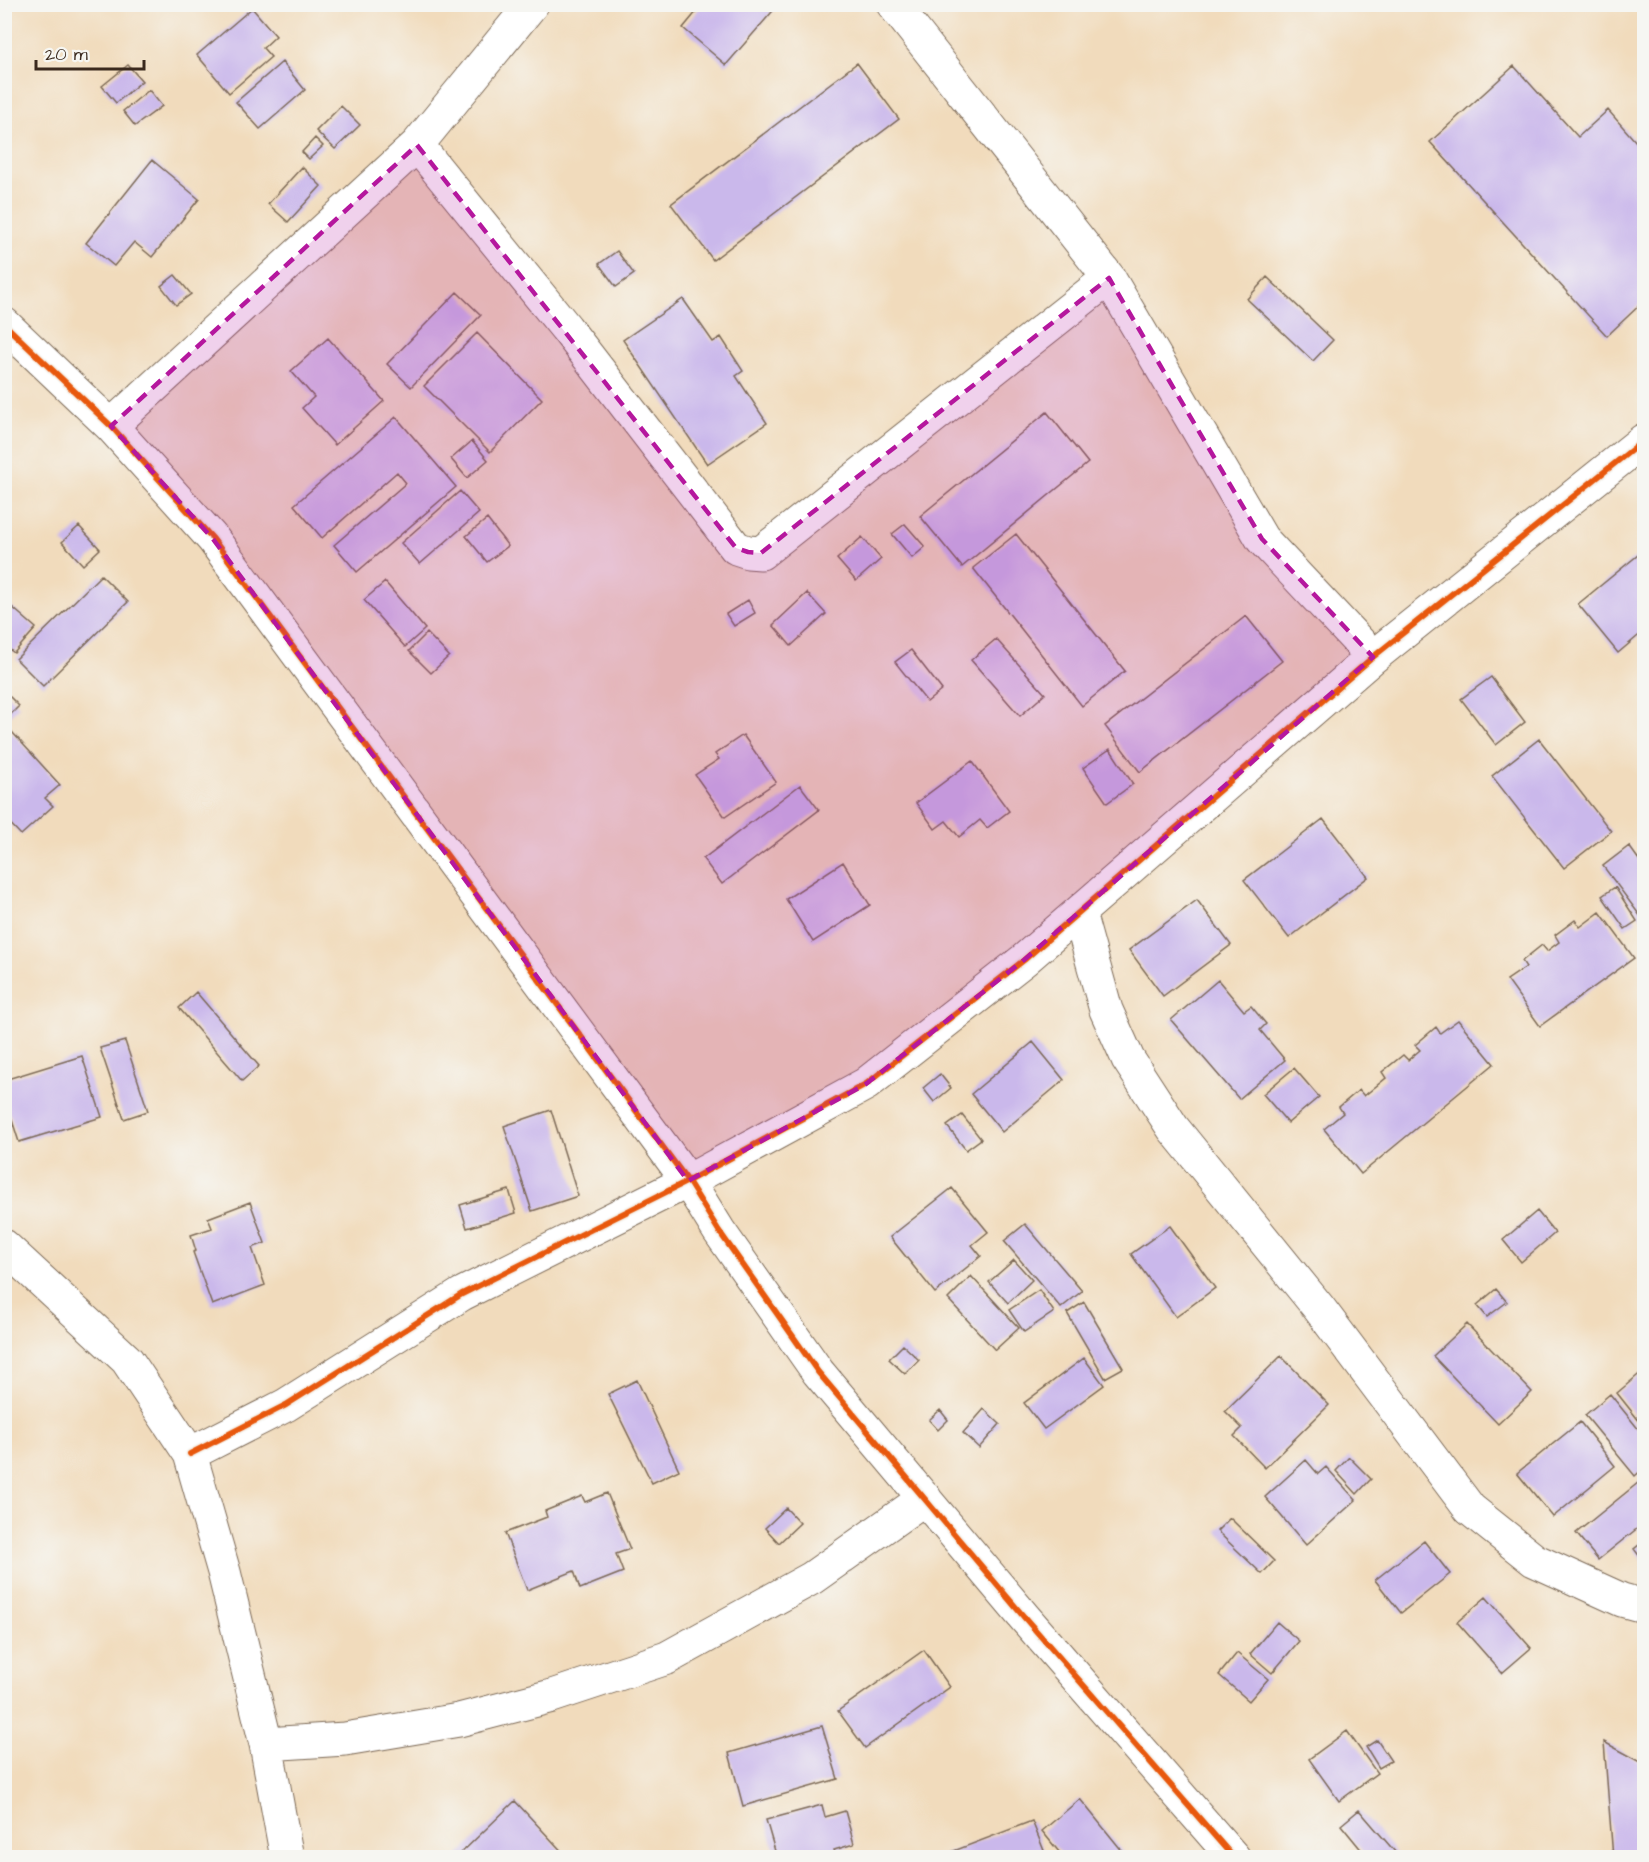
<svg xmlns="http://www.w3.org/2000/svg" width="1649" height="1862" font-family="'Architects Daughter',sans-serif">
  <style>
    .building { fill: #cab8eb }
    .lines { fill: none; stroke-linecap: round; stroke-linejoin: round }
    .minor-casing { stroke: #7b6855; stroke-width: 35 }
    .minor { stroke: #fff; stroke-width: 33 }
    .cycleway-casing { stroke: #f6f6f2; stroke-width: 10 }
    .cycleway { stroke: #e8590c; stroke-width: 6 }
    .marked { fill: #b5179e; fill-opacity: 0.2; stroke: #b5179e; stroke-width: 4.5; stroke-dasharray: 12 8; stroke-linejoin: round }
  </style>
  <rect width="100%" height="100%" fill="#f6f6f2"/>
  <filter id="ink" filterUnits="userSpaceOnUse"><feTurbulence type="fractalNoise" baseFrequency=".0167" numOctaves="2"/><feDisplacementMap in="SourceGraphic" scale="12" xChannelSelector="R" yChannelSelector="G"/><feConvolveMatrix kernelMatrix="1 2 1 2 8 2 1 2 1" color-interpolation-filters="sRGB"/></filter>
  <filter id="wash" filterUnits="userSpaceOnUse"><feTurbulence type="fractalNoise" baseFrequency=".008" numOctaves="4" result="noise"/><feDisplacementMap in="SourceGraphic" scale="24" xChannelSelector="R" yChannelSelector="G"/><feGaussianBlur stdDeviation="1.35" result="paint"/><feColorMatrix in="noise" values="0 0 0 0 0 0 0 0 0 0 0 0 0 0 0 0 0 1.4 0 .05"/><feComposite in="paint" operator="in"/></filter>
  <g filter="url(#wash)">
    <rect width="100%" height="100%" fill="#f1dbbc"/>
    <g id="blocks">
      <path class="building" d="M702,5H778L726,65L683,28Z
        M252,8L276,36L263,48L271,57L229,93L197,55Z
        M282,62L305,90L260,129L236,102Z
        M857,63L899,119L713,260L671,204Z
        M128,65L142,81L116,103L102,86Z
        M1514,66L1578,137L1608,110L1644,151V301L1607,336L1430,142Z
        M149,90L162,106L135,126L123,111Z
        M341,106L360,125L335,149L316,131Z
        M315,138L323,146L309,159L302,152Z
        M152,160L199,199L152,257L134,242L114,266L86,243Z
        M302,167L321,186L288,222L268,204Z
        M617,251L634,274L616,287L599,264Z
        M175,275L191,294L176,305L161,286Z
        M1267,277L1333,340L1313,361L1247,299Z
        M457,292L481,315L411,387L387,364Z
        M683,299L713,342L721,337L743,371L736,376L767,423L707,464L623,340Z
        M477,333L542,399L490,452L424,386Z
        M328,338L384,401L335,445L302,408L314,397L291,371Z
        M1047,412L1088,463L962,567L920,516Z
        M396,417L456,487L357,572L334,545L406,483L397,472L322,538L294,505Z
        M472,441L488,460L467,478L451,459Z
        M460,491L479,513L420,564L401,543Z
        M487,519L508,546L487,562L466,536Z
        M905,524L925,547L912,558L892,534Z
        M79,526L100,549L83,565L62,542Z
        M1016,534L1125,671L1082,706L973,568Z
        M862,537L881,559L856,581L837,559Z
        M1643,551L1644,553V631L1618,653L1578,604Z
        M101,575L128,602L43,686L16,659Z
        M385,582L425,629L405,647L364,600Z
        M807,593L826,614L791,646L773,625Z
        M4,600L36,628L14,653L4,645Z
        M748,600L755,613L734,626L726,614Z
        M1246,616L1282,661L1140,772L1105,726Z
        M427,633L449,656L431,673L409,651Z
        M996,639L1045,694L1020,716L971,660Z
        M911,650L942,690L927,702L895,662Z
        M1491,677L1525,722L1496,745L1461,699Z
        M4,691L19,706L4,721Z
        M12,732L60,785L45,798L53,806L21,835L4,817V738Z
        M743,735L776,782L725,817L695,775L719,759L715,754Z
        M1539,739L1611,831L1564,868L1492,776Z
        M1110,749L1133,784L1107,803L1083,768Z
        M972,761L1009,811L987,828L980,820L959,837L946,821L935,829L916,803Z
        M800,785L819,810L722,884L703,859Z
        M1323,819L1368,877L1289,938L1244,880Z
        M1629,846L1644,867V921L1603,866Z
        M843,862L870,905L813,942L786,899Z
        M1615,887L1637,921L1625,929L1602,896Z
        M1197,900L1231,945L1163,996L1129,950Z
        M1600,912L1634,958L1540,1026L1507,980L1526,967L1522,961L1542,945L1547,951L1559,942L1555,935L1575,920L1580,927Z
        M1218,980L1244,1011L1251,1006L1266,1024L1260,1030L1285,1060L1239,1099L1171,1020Z
        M196,992L259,1066L242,1081L179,1008Z
        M1458,1020L1494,1064L1361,1174L1324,1129L1343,1113L1339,1107L1359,1090L1364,1096L1386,1078L1382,1072L1403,1055L1408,1060L1420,1050L1415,1045L1436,1027L1440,1033Z
        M125,1041L148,1111L124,1119L100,1048Z
        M1033,1042L1064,1080L1002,1132L971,1094Z
        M82,1056L102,1117L19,1142L4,1095V1080Z
        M1294,1068L1319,1097L1288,1123L1263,1094Z
        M940,1074L951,1088L934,1102L923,1088Z
        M551,1110L578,1196L532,1211L504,1126Z
        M962,1115L981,1139L966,1150L947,1126Z
        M952,1188L988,1232L972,1245L981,1256L935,1293L890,1237Z
        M509,1190L516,1213L467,1228L460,1205Z
        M250,1202L265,1243L252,1248L265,1285L212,1305L193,1252L196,1251L191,1235L212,1228L208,1218Z
        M1537,1211L1555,1233L1521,1262L1503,1240Z
        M1025,1224L1082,1291L1061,1308L1004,1241Z
        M1170,1226L1215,1288L1176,1317L1131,1254Z
        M1014,1260L1032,1280L1008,1303L989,1282Z
        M971,1276L1019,1328L995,1350L948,1299Z
        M1496,1289L1507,1302L1487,1317L1477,1305Z
        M1039,1290L1054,1312L1024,1332L1009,1310Z
        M1084,1302L1123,1368L1105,1378L1067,1313Z
        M1467,1324L1532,1392L1498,1424L1433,1356Z
        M903,1345L919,1360L905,1374L889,1359Z
        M1281,1356L1329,1405L1265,1468L1234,1436L1242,1428L1225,1411Z
        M1084,1358L1104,1385L1044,1429L1024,1403Z
        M1644,1370V1427L1617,1393Z
        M637,1380L679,1470L652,1483L608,1394Z
        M1610,1394L1644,1436V1468L1635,1476L1585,1415Z
        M984,1409L1000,1424L979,1448L963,1433Z
        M940,1410L948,1420L938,1430L929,1420Z
        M1580,1422L1615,1466L1553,1517L1517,1473Z
        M1349,1457L1371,1479L1357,1494L1336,1471Z
        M1306,1460L1318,1474L1326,1467L1356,1500L1306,1545L1265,1497Z
        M1644,1478V1523L1598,1560L1576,1533Z
        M607,1493L630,1549L616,1554L623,1572L580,1589L574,1571L527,1590L505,1533L547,1517L545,1511L582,1496L585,1502Z
        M786,1508L800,1523L779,1543L765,1528Z
        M1230,1518L1274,1561L1262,1574L1217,1531Z
        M1424,1541L1450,1574L1401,1613L1375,1580Z
        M1644,1541V1562L1634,1549Z
        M1486,1597L1531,1648L1502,1673L1457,1622Z
        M1277,1622L1299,1641L1272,1673L1250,1654Z
        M924,1650L950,1687L865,1748L838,1711Z
        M1237,1653L1268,1679L1249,1701L1219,1675Z
        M822,1726L838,1779L743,1806L729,1753Z
        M1347,1731L1377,1773L1339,1801L1309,1759Z
        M1377,1740L1391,1761L1379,1768L1366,1747Z
        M1604,1742L1641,1762L1643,1858H1613Z
        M1080,1799L1128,1858H1064L1042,1831Z
        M515,1801L568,1858H456Z
        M822,1805L825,1817L845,1811L854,1844L834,1850L837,1858H777L766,1820Z
        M1359,1810L1396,1853L1390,1858H1368L1341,1825Z
        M1032,1821L1047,1858H938V1857Z"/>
    </g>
  </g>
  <g filter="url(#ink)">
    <use href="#blocks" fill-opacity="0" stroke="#7b6855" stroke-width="1.5"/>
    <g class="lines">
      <defs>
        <path id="minor" d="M893,4L1109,278L1262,539L1373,657
          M417,145L566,328L736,548L748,552L761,553L1109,278
          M4,324L111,426L213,539L688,1181L719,1231L818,1372L1024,1617L1234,1858
          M111,426L417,145L532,4
          M1079,913L1106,1010L1128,1059L1173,1128L1319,1308L1470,1509L1534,1560L1622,1600L1644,1606
          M4,1246L127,1360L190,1454L224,1572L266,1744L287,1858
          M190,1454L286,1405L462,1294L688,1181L866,1084L1024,960L1373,657L1644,440
          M266,1744L345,1739L459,1720L552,1696L667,1658L812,1578L925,1498"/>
      </defs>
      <use href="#minor" class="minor-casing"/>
      <use href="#minor" class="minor"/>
      <defs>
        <path id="cycleway" d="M4,324L111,426L213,539L688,1181L719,1231L818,1372L1024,1617L1234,1858
          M190,1454L286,1405L462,1294L688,1181L866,1084L1024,960L1373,657L1644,440"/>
      </defs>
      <use href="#cycleway" class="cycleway-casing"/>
      <use href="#cycleway" class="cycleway"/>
    </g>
  </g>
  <path class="marked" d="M417,145L736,548L748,552L761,553L1109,278L1262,539L1373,657L1024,960L866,1084L688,1181L213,539L111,426Z"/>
  <rect width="1649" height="1862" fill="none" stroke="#f6f6f2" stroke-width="24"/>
  <path d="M36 60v9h108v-9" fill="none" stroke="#3b2a1e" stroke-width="3"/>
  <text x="45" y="60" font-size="18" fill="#3b2a1e" stroke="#f6f6f2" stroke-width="4.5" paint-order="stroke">20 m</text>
</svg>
